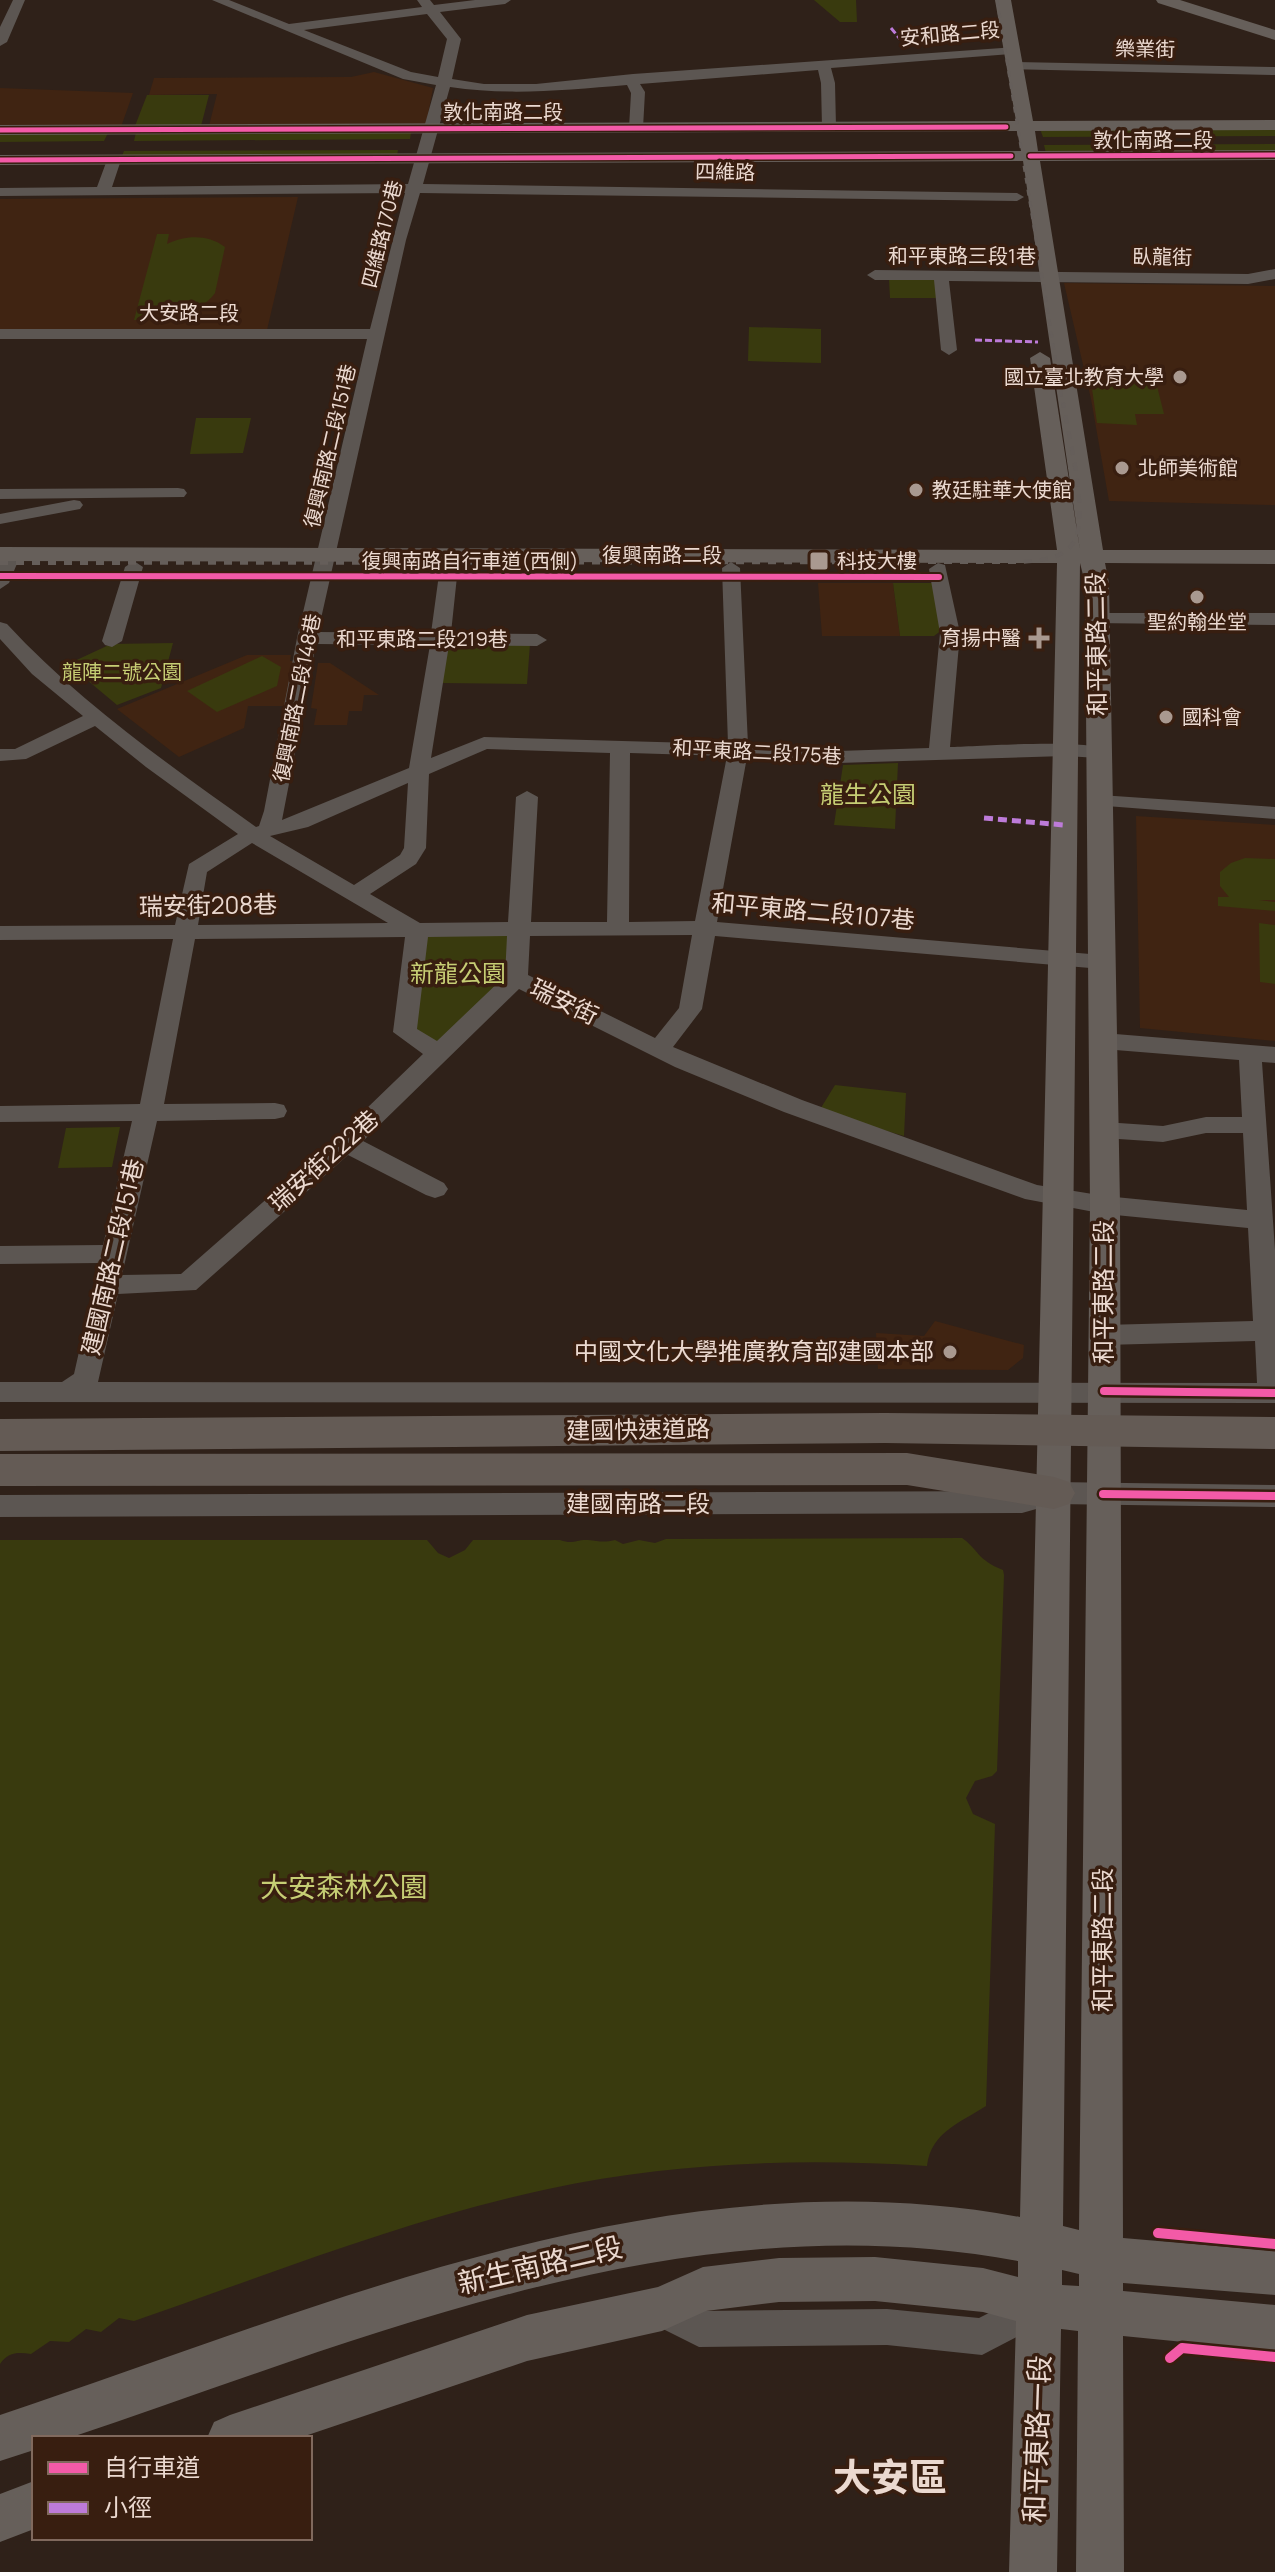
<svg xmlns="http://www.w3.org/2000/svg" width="1275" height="2572" font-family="Manrope,'Noto Sans TC',sans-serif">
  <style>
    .built { fill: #402412 }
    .green { fill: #393a0e }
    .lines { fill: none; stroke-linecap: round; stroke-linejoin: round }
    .minor { fill: #5c5652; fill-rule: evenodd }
    .major { fill: #665f5a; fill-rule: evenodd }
    .highway { fill: #645b55; fill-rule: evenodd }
    .rail-far1 { stroke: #655e5a; stroke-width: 3; stroke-dasharray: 6 6; stroke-linecap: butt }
    .rail { stroke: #655e5a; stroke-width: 4; stroke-dasharray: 8 8; stroke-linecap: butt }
    .quiet-far1 { stroke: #bd7bd9; stroke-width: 3; stroke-dasharray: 7 3; stroke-linecap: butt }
    .quiet { stroke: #bd7bd9; stroke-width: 5; stroke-dasharray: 9 5; stroke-linecap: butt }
    .cycleway-far3-casing { stroke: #381e10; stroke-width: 8 }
    .cycleway-far2-casing { stroke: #381e10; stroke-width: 10 }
    .cycleway-far1-casing { stroke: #381e10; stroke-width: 13 }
    .cycleway-casing { stroke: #381e10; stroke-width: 15 }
    .cycleway-far3 { stroke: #f35aa7; stroke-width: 5 }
    .cycleway-far2 { stroke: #f35aa7; stroke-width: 6 }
    .cycleway-far1 { stroke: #f35aa7; stroke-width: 8 }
    .cycleway { stroke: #f35aa7; stroke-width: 10 }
    .poi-dot { fill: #a99990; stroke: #381e10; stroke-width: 3 }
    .labels { text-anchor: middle; stroke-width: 7; stroke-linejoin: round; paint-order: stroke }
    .far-street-label { font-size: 20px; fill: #ebd9d0; stroke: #381e10 }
    .far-poi-label { font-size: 20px; fill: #ebd9d0; stroke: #381e10; text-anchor: start }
    .far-park-label { font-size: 20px; fill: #c6ce74; stroke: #381e10 }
    .street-label { font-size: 24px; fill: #ebd9d0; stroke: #381e10 }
    .park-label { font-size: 24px; fill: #c6ce74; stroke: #381e10 }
    .poi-label { font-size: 24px; fill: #ebd9d0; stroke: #381e10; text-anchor: end }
    .near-park-label { font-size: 28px; fill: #c6ce74; stroke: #381e10 }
    .near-street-label { font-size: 28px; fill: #ebd9d0; stroke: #381e10 }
    .near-district-label { font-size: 38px; font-weight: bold; fill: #ebd9d0; stroke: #381e10 }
  </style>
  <rect width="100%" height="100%" fill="#2f2119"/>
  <path class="built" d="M374,72L433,88L426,125L209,126L217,94L149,95L154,78L351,77Z
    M0,88L133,93L121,127L0,126Z
    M298,197L267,330L0,329V199Z
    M1064,283L1275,286V505L1109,501L1091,399Z
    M818,583H893L900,636H822Z
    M247,655H291L290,661H299L292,706H248L244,728L179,757L117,709Z
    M318,663H330L379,695H364L362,711H349L347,725H314L317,709L311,708Z
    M1136,816L1275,825V1041L1140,1028Z
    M935,1321L1024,1345L1023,1358L1008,1370L878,1369L876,1333L924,1336Z"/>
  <path class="green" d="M814,0H856L857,22H840Z
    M147,95H209L201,126H135Z
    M1275,128V136L1043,137L1040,129Z
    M136,132H411L410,139L134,141Z
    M0,133H108L104,141L0,142Z
    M1275,144V152L1046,153L1044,145Z
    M398,150L397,156H122L124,151Z
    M157,234H169L167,244C185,235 208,234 225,247L215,293C202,313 172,313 151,306L147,320H134Z
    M889,279L939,280L942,298H890Z
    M749,327L821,329V363L748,361Z
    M1091,382H1156L1164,414H1135L1137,425L1097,423Z
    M196,418H251L243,453L190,454Z
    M893,583H933L942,630L934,636H900Z
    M173,643L161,688L117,705L68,664L111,644Z
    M447,644H530L527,684L441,683Z
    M262,656L281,667L277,686L217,712L187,691Z
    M898,763L895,829L834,825L843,765Z
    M1245,858L1275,859V900H1259L1275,902V911L1218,906V897H1229L1220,886V872L1231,863Z
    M1259,923L1275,925V984L1260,982Z
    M422,934H512L509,977L439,1047L412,1030Z
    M835,1085L906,1093L904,1136L819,1111Z
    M120,1127L112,1167L58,1168L66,1128Z
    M962,1538C978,1549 977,1560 1003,1570L1004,1575L997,1771L992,1776L975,1781L966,1798L973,1814L995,1824L986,2106C960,2123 931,2132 927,2166C799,2158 674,2162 548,2189C407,2219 270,2274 134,2321L119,2318L101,2332L86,2329L69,2342L50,2341L31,2354C18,2352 8,2352 0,2364V1540H427L438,1553L449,1558L465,1550L473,1540H560C574,1545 576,1539 588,1540C599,1541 603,1543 615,1540L623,1544L639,1540L655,1543L666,1539Z"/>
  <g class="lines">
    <path class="minor" d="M13,0H25L7,42L0,46V27Z
      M212,0H229L289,24L422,7L417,0H430L434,5L475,0H511L505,4L440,12L461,39L452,79L484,84H536L633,74L1016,47L1018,50L1011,54L831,68L835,83L836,127L829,131L822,127L821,83L818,70L640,84L645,92L643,128L636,132L629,128L631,93L627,85C567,90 509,96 450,87L423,184L1017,193L1024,197L1017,201L420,193L406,240L318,632L431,633L440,567L442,563H456L458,567L451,633L537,634L547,640L537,646L449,645L431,758L484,737L728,744L722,568L731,562L740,568L748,745L838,751L929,748L940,633L929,569L938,563L945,565L960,633L950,747C975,747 1097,737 1109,752L1099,758L1065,756L838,763L747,757L717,922L1102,955L1110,957L1113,962L1110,967L1102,969L715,936L702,1009L673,1047L802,1100L1037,1185L1105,1196L1247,1210L1243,1133H1206L1163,1142L1104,1138L1095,1136L1092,1130L1095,1124L1104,1122L1163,1126L1206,1117H1242L1239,1060L1103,1049L1095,1046L1091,1041L1095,1036L1103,1033L1275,1047V1063L1262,1062L1275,1250V1403L0,1402V1382H62L74,1374L99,1263L0,1264V1246L103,1245L132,1121L0,1122V1106L140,1104L173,939L0,940V926L175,925L189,864L238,834L146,767L95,726L26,759L0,761V749H15L83,716L32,674L0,639V622L7,624C80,703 168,764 256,827L259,826L264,811L297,638L367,339H0V329H370L405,193L0,196V188L97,187L107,160L114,156L121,160L112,187L408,184L436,85L403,79ZM427,14L447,39L438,77L411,72L304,30ZM316,644L430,645L409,768L282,820ZM487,749L610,753L607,922H531L538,797L527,791L516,797L508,922L420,923L370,894L416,864L426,848L429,774ZM630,753L727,756L695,921L629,922ZM408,783L404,848L400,855L354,885L270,836L308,827ZM252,843L388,923L198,925L207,872ZM692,935L679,1008L655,1038L528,975L530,936ZM507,936L505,976L437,1041L417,1029L428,937ZM405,937L393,1032L423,1054L337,1137L181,1274L122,1275L157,1121L275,1119L284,1117L287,1111L284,1105L275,1103L164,1104L195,939ZM519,989L675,1067L784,1112L1025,1199L1105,1214L1248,1228L1253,1321L1104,1325L1095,1328L1091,1335L1095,1342L1104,1345L1255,1341L1257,1383L98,1382L118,1294L196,1290L348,1155L426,1195L435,1198L444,1195L448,1189L444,1183L363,1141Z
      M1015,62L1275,67V75L1010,69L1008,66Z
      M1275,269V279L1248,284L949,281L957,350L949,355L941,350L934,280H875L867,275L875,270L1248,274Z
      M178,488L184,489L187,493L184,497L0,499V489Z
      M74,500L80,501L83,505L80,509L0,524V514Z
      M12,548L21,554L9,583L0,589V561L5,550Z
      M134,561L143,567L122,641L112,647L105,645L102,641L125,567Z
      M1098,613H1275V625L1091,623L1088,619Z
      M1100,795L1275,807V819L1093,805L1089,801Z
      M1054,1482L1275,1485V1507L1054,1504L1022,1513L0,1517V1495L1022,1491Z
      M1040,2287L1053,2292L1058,2305L1053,2318L982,2355L887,2345L699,2347L649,2322L644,2309L649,2296L662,2291L702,2311L887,2309L979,2318Z"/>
    <path class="major" d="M995,0H1011L1033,121L1275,120V130L1035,131L1038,151L1275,150V160L1040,161L1103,550H1275V564L1105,563L1109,583L1120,1205L1123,2238L1275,2251V2295L1123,2283V2291L1275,2305V2351L1123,2336L1124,2572H1076L1078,2331L1061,2329L1057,2572H1009L1016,2321L983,2312L875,2301L779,2302L706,2311L662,2331L527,2361L299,2438H207L214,2422L230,2415L527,2315L658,2287L703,2267L779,2258L875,2257L983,2268L1018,2277V2261C688,2199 375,2335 69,2438H34V2450L0,2461V2415C327,2306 667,2152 1020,2217L1057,563L0,561V547L1057,550L1030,358L1040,352L1050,358L1080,550L1023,161L0,165V155L1021,151L1017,131L0,135V125L1016,121ZM1080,563L1085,583L1090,1205L1079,2230L1063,2226ZM1062,2270L1079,2274V2286L1062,2285Z
      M1156,0H1180L1275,30V40L1158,3Z
      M34,2481V2529L0,2542V2494Z"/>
    <path class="highway" d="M885,1413L1275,1417V1449L885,1443L0,1451V1419Z
      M907,1453L1054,1477L1069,1482L1075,1493L1069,1504L1054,1509L907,1485L0,1486V1454Z"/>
    <path class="rail-far1" d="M997,0L1063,405"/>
    <path class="rail" d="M0,563L1018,562C1036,561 1059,560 1071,546C1092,523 1068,435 1063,403"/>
    <path class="quiet-far1" d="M891,28L900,39
      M975,340L1038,342"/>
    <path class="quiet" d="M984,818L1064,825"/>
    <defs>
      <path id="cycleway-far3" d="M0,130L1006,127
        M1030,156L1275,155
        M0,160L1011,156"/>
      <path id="cycleway-far2" d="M0,576L939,577"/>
      <path id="cycleway-far1" d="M1104,1391L1275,1393
        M1103,1494L1275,1496"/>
      <path id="cycleway" d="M1158,2233L1275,2244
        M1170,2358L1182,2348L1275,2357"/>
    </defs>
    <use href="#cycleway-far3" class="cycleway-far3-casing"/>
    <use href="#cycleway-far2" class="cycleway-far2-casing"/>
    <use href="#cycleway-far1" class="cycleway-far1-casing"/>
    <use href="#cycleway" class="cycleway-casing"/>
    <use href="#cycleway-far3" class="cycleway-far3"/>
    <use href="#cycleway-far2" class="cycleway-far2"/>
    <use href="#cycleway-far1" class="cycleway-far1"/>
    <use href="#cycleway" class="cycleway"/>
  </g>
  <g class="poi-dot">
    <circle cx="1180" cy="377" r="8"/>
    <circle cx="1122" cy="468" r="8"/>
    <circle cx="916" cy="490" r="8"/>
    <rect x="809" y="551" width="20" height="20" rx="4"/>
    <circle cx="1197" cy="597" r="8"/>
    <path d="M1035 626h8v8h8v8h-8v8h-8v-8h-8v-8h8z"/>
    <circle cx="1166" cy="717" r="8"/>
    <circle cx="950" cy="1352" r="8"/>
  </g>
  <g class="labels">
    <g class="far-street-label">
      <text transform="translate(950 34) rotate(-5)" y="7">安和路二段</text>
      <text transform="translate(1145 49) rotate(1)" y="7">樂業街</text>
      <text x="503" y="119">敦化南路二段</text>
      <text x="1153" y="147">敦化南路二段</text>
      <text transform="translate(725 172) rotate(1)" y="7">四維路</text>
      <text transform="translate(382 234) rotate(-76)" y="7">四維路170巷</text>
      <text x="962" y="263">和平東路三段1巷</text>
      <text transform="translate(1162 257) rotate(1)" y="7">臥龍街</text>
      <text x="189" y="320">大安路二段</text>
      <text transform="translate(330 446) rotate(-77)" y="7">復興南路二段151巷</text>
      <text x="662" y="562">復興南路二段</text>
      <text x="470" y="568">復興南路自行車道(西側)</text>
      <text x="422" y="646">和平東路二段219巷</text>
      <text transform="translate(297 698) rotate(-79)" y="7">復興南路二段148巷</text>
      <text transform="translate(757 752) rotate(3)" y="7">和平東路二段175巷</text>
    </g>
    <g class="far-poi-label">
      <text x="1164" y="384" text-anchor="end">國立臺北教育大學</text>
      <text x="1138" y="475">北師美術館</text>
      <text x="932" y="497">教廷駐華大使館</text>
      <text x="837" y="568">科技大樓</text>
      <text x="1197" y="629" text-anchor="middle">聖約翰坐堂</text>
      <text x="1021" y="645" text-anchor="end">育揚中醫</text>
      <text x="1182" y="724">國科會</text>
    </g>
    <g class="far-park-label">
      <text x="122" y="679">龍陣二號公園</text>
    </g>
    <g class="street-label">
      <text transform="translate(1097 644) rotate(-91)" y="8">和平東路二段</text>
      <text transform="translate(208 906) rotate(-1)" y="8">瑞安街208巷</text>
      <text transform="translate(813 912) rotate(5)" y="8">和平東路二段107巷</text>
      <text transform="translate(564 1002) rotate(26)" y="8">瑞安街</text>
      <text transform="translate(324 1161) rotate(-42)" y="8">瑞安街222巷</text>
      <text transform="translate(113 1257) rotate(-77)" y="8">建國南路二段151巷</text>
      <text transform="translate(1104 1292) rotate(-90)" y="8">和平東路二段</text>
      <text transform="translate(638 1430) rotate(-1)" y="8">建國快速道路</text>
      <text x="638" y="1512">建國南路二段</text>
      <text transform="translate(1103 1940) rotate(-90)" y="8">和平東路二段</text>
    </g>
    <g class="park-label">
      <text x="868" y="803">龍生公園</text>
      <text x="458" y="982">新龍公園</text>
    </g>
    <g class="poi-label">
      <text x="934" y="1360">中國文化大學推廣教育部建國本部</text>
    </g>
    <g class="near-park-label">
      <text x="344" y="1897">大安森林公園</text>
    </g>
    <g class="near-street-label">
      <text transform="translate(540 2265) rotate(-13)" y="10">新生南路二段</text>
      <text transform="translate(1037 2439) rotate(-88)" y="10">和平東路一段</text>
    </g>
    <g class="near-district-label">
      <text x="890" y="2491">大安區</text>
    </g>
  </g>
  <rect x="32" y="2436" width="280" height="104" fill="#381e10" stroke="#80695d" stroke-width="2"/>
  <rect x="48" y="2462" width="40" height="12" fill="#f35aa7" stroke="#80695d" stroke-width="2"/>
  <text x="104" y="2476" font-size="24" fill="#ebd9d0">自行車道</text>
  <rect x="48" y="2502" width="40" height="12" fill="#bd7bd9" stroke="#80695d" stroke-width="2"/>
  <text x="104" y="2516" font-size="24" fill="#ebd9d0">小徑</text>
</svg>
